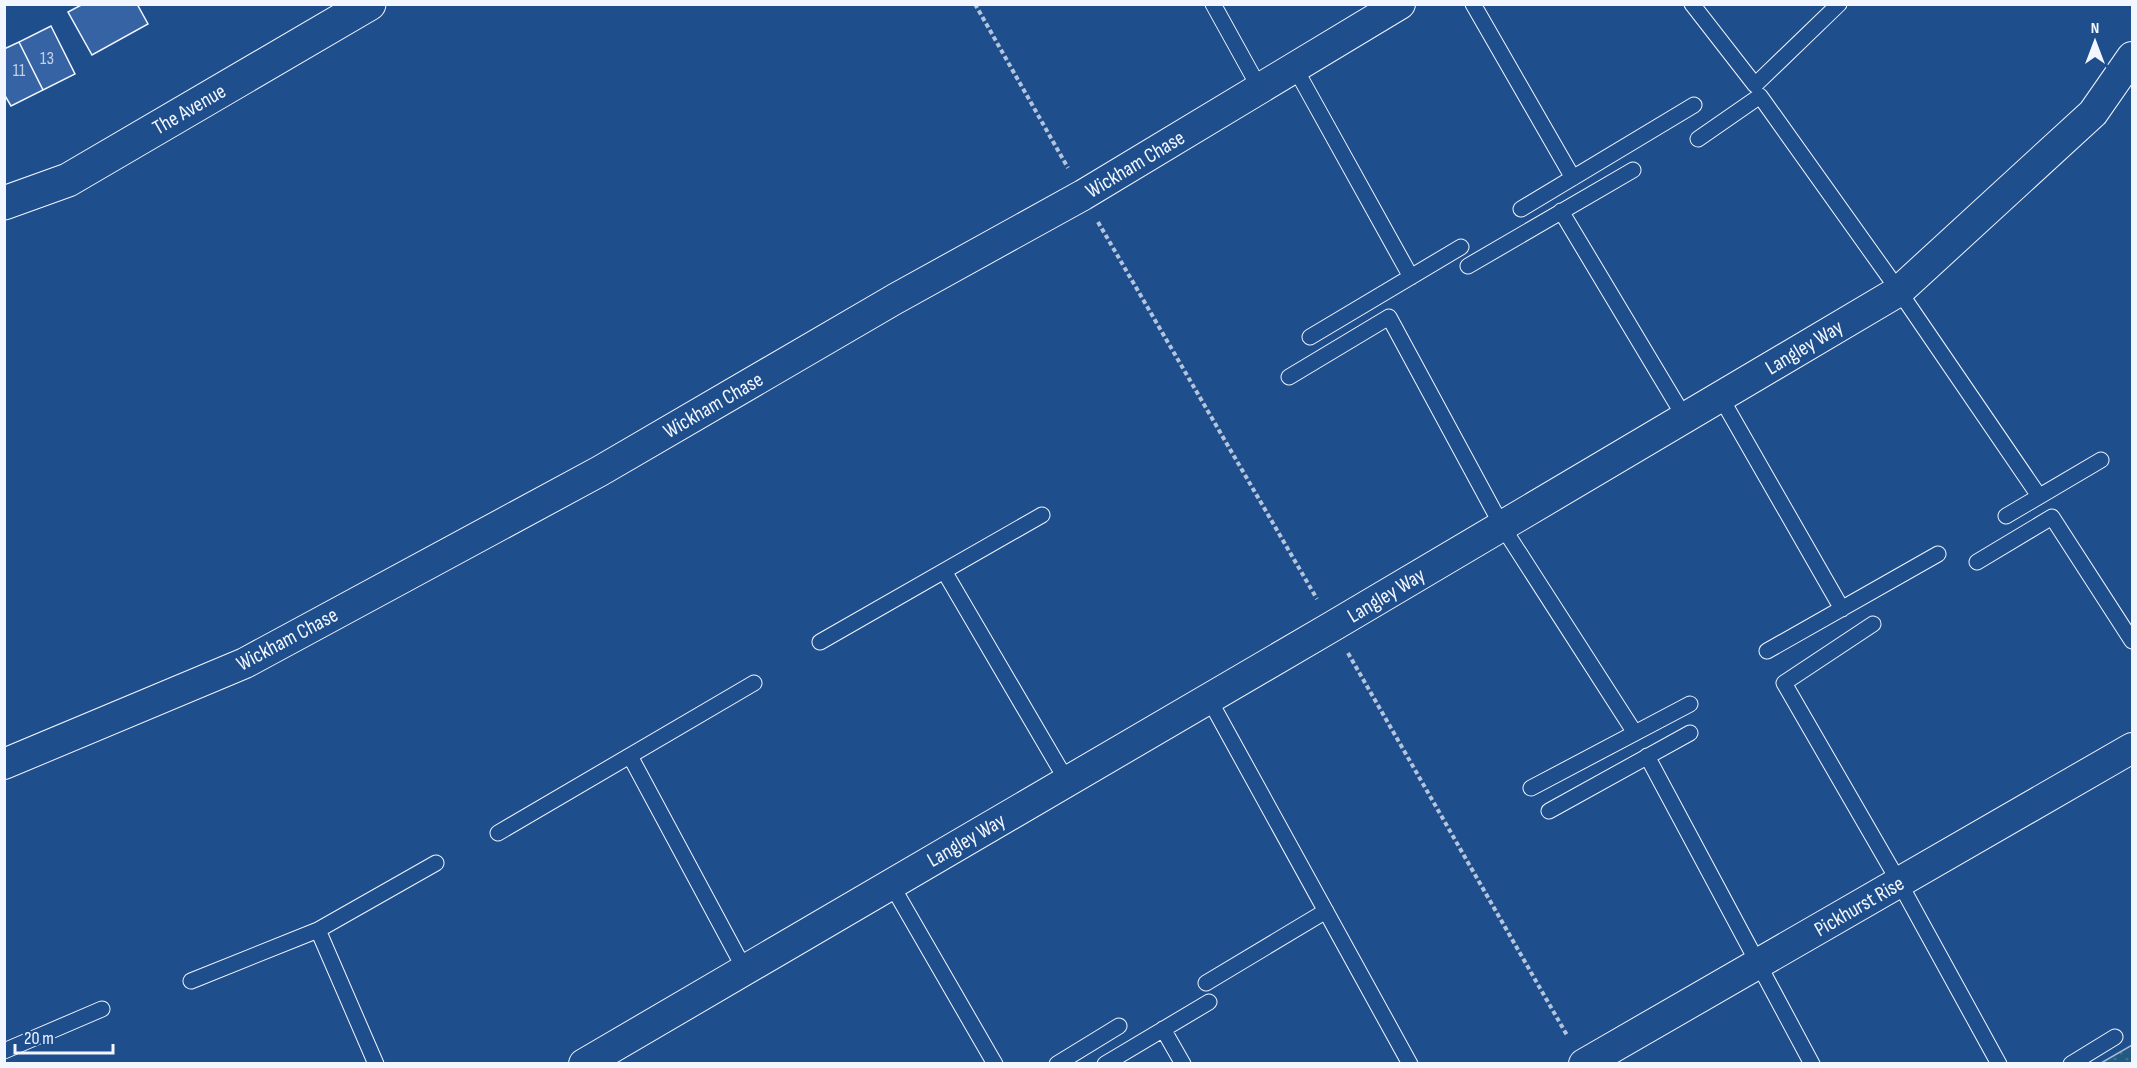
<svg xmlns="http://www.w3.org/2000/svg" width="2137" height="1068" font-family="'Sofia Sans Condensed',sans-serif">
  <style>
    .park { fill: url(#park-dots); stroke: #a8bbd7; stroke-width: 1.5 }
    .building { fill: #3563a3; stroke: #f2f6ff; stroke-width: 1.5 }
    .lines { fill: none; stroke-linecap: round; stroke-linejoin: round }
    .lane-casing { stroke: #f2f6ff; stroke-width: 17 }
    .street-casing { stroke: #f2f6ff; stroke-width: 32 }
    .secondary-casing { stroke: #f2f6ff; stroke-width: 35 }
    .path { stroke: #b3c4dc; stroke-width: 4; stroke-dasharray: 4.5 3; stroke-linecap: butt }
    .lane { stroke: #1f4e8c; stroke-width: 15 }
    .street { stroke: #1f4e8c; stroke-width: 30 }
    .secondary { stroke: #1f4e8c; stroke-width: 33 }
    .labels { text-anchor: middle; stroke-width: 4.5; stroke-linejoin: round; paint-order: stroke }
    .number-label { font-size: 18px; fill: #c3d1e8 }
    .street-label { font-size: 21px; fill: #f2f6ff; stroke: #1f4e8c }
  </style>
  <defs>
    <pattern id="park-dots" width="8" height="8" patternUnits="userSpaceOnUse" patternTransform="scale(1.5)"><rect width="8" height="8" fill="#245a82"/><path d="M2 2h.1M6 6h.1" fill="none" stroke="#447295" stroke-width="1.8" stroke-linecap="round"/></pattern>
  </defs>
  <rect width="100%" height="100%" fill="#1f4e8c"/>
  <path class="park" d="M2132,1045V1063H2101Z"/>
  <path class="building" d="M83,4H137L148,24L92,55L68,12Z
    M51,26L75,74L43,90L19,42Z
    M19,42L43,90L11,106L4,94V49Z"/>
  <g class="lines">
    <defs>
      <path id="lane" d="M1213,4L1260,89
        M1473,4L1573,178
        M1692,4L1755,85L1839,4
        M1295,68L1411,277
        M1698,139L1760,96L1899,291L2039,496
        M1521,209L1694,105
        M1561,211L1685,418
        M1468,266L1633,170
        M1310,337L1461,247
        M1289,377L1389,317L1502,526L1635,733
        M1720,396L1842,609
        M2006,516L2101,460
        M1977,562L2052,517L2132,641
        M944,571L1067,781
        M1873,624L1784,683L1899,882L1999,1064
        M820,642L1042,515
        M1767,651L1938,554
        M1209,699L1410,1064
        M630,756L745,970
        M1647,756L1812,1064
        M1531,788L1690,704
        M1549,811L1690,733
        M498,833L754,683
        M891,884L995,1064
        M318,930L376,1064
        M191,981L318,930L436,863
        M1206,983L1326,911
        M1163,1029L1183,1064
        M4,1051L102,1009
        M1057,1064L1119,1026
        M1105,1064L1209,1002
        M2071,1064L2115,1037"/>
      <path id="street" d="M4,764L245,663L600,471L895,299L1083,195L1400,4
        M584,1064L1333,626L1899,291L2093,113L2132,57
        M1584,1064L2132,748"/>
      <path id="secondary" d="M4,203L68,180L369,4"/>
    </defs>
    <use href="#lane" class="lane-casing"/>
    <use href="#street" class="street-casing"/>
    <use href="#secondary" class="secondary-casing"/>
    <path class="path" d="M975,4L1068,168
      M1098,222L1317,599
      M1348,653L1568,1037"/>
    <use href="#lane" class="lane"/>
    <use href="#street" class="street"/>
    <use href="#secondary" class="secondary"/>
  </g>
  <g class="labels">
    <g class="number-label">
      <text x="47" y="64">13</text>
      <text x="19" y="76">11</text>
    </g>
    <g class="street-label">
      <text transform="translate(189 109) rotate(-30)" y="7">The Avenue</text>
      <text transform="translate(1135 164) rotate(-31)" y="7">Wickham Chase</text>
      <text transform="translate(1804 347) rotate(-31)" y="7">Langley Way</text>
      <text transform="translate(713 405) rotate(-30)" y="7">Wickham Chase</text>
      <text transform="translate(1386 595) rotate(-31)" y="7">Langley Way</text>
      <text transform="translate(287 639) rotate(-28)" y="7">Wickham Chase</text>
      <text transform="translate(966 840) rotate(-30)" y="7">Langley Way</text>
      <text transform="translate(1859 906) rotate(-30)" y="7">Pickhurst Rise</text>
    </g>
  </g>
  <rect width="2137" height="1068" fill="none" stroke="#f2f6ff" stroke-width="12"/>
  <g transform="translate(2095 42)" stroke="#1f4e8c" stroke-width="4.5" paint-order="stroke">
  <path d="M0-4.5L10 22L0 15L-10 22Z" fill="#f2f6ff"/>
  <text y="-9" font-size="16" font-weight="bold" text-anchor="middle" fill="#f2f6ff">N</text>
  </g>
  <path d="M15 1044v9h98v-9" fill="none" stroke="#f2f6ff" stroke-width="3"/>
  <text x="24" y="1044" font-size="18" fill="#f2f6ff" stroke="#1f4e8c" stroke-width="4.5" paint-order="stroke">20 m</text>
</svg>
